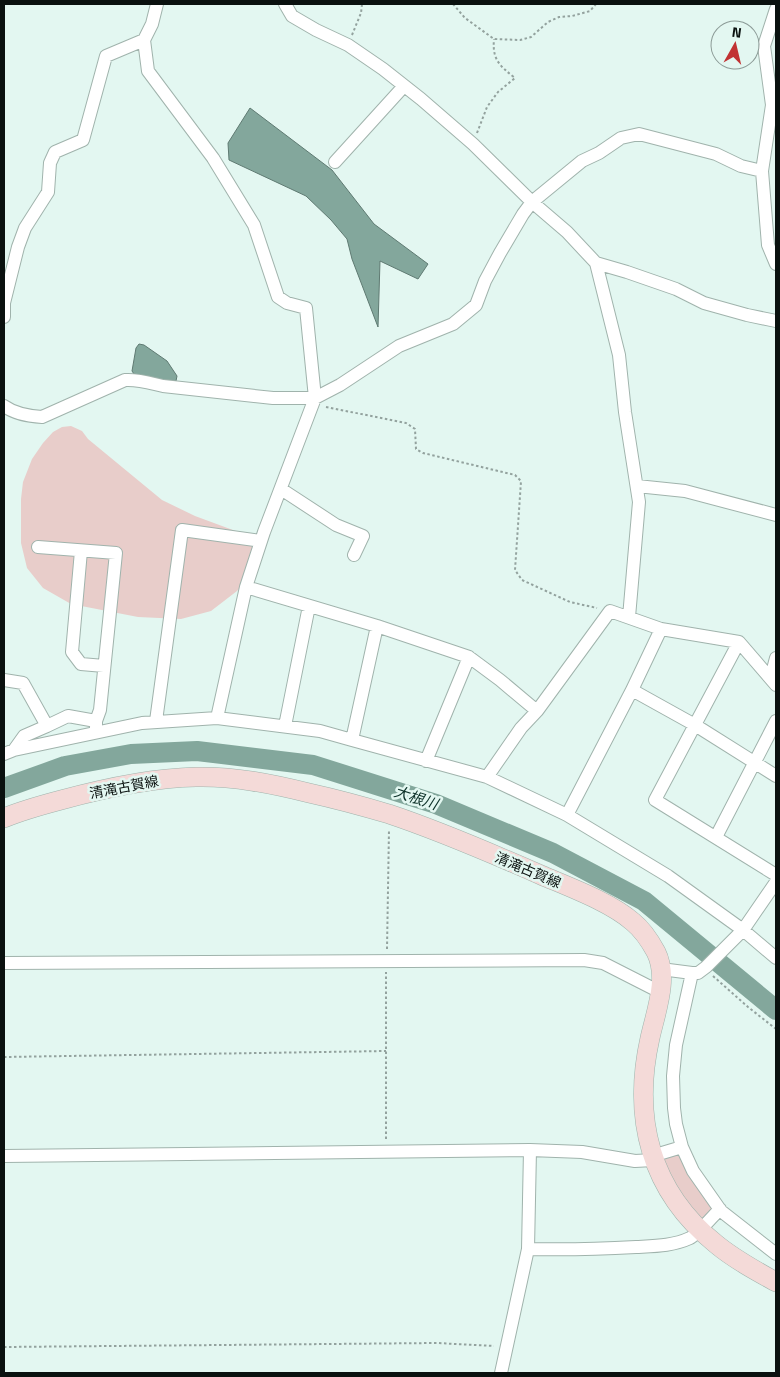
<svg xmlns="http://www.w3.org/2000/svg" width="780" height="1377" font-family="'Titillium Web','Noto Sans JP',sans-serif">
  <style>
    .green { fill: #e8cdca }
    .water { fill: #83a79c; stroke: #5f7a72 }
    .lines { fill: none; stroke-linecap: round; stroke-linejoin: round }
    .river { stroke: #83a79c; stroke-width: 20 }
    .street-casing { stroke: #a0b3ac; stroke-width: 14 }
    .secondary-casing { stroke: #a0b3ac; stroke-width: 20 }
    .path { stroke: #93a29e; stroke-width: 2; stroke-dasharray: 2.5 2.5; stroke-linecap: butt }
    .street { stroke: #fff; stroke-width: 12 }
    .secondary { stroke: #f4dad8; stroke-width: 19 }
    .labels { text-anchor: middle; stroke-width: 5; stroke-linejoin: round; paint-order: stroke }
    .street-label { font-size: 14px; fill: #0a110f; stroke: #e3f7f1 }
    .water-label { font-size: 15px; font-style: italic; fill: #0c3028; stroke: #e3f7f1 }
  </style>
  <rect width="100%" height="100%" fill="#e3f7f1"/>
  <path class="green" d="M71,426L82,431L88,439L162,500L195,516L241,533L256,548L251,575L237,591L211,611L181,619L138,617L71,604L43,588L27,568L21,543V499L23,482L32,459L43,443L53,432L62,427Z
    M680,1153L714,1207L702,1222L685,1203L660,1159Z"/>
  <path class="water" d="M250,108L332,170L374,224L428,264L418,279L380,261L378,327L352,259L347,239L331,220L306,196L229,160L228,143Z
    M139,344L144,345L167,361L177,376L176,381H166L134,374L132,371L136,348Z"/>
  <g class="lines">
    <path class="river" d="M4,788L65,766L131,754L197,751L313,765L436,804L553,853L644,901L776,1010"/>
    <defs>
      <path id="street" d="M157,4L152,24L144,40L148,71L213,158L254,225L278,297L287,303L306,308L315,398L264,532L246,587L217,718
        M285,4L292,16L316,30L348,45L383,69L421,99L473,144L532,202L567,232L596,263L619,355L625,412L639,502L629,617
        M776,9L764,46L772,105L762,171L768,245L776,264
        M335,162L404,86
        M596,263L627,272L676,289L704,303L747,315L776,321
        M4,317V303L18,247L25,228L48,192L50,163L55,152L83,140L106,56L144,40
        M4,406C15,414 28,416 42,417L125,380C138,379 150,383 163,386L273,398H315L340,385L399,346L453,324L476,305L485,281L500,253L523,214L532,202L582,161L599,153L621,138L639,134L716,154L741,166L762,171
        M637,486L685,491L776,515
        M281,489L336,525L363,536L354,555
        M38,547L116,553L100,710L96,721
        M81,551L72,652L81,664L104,666
        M246,587L377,626L469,657L500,680L537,711
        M739,642L655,800L776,875
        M771,677L776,658
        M4,680L23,683L47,726L68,716L96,721V729
        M632,690L695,725L776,776
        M156,721L182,530L261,541
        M285,726L309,606
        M352,740L377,626
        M14,750L24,736L47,726
        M4,754L14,750L142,723L217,718L320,731L352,740L487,777L567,815L668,876L743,930L776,958
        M426,761L469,657
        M487,777L521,728L537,711L610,611L661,629L739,642L776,685
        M567,815L632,690L661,629
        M716,837L776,721
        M4,963L584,960L603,963L660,992
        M661,969L692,973H698L706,967L743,930L776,882
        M692,973L676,1045L673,1076L674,1108L676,1124L682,1147L693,1171L721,1211L776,1254
        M4,1156L530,1150L582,1152L635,1161L653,1160
        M652,1156L682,1147
        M528,1249C565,1250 600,1249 636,1247C654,1246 673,1246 690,1238C697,1235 713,1216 720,1209
        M501,1373L528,1249L530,1150"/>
      <path id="secondary" d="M4,818C23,810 42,805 61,800C105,788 150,778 196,777C234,776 272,784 309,793C336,799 362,806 389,814C440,831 491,853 541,875C569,887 610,902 633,922C643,930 650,941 656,952C669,978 656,1011 650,1038C632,1118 650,1191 716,1244C734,1259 756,1271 776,1282"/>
    </defs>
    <use href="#street" class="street-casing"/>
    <use href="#secondary" class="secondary-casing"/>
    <path class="path" d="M453,4L465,18L494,39L520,40L531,37L548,22L559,17L572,16L590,11L596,4
      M352,35L361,13L362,4
      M477,133L487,107L498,92L515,78C500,66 492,60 494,39
      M326,407L406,423L415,429L416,449L423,453L515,475L521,481L515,570L522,580L570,602L597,608
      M387,949L389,829
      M713,976L748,1007L776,1029
      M4,1057L386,1051
      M386,1139V972
      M4,1347L437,1343L494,1346"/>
    <use href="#street" class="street"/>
    <use href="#secondary" class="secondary"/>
  </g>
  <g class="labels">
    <g class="street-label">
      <text transform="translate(124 787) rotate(-11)" y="5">清滝古賀線</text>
      <text transform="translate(528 870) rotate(23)" y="5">清滝古賀線</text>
    </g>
    <g class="water-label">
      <text transform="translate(416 798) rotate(18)" y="5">大根川</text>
    </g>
  </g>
  <rect width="780" height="1377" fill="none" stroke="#0a110f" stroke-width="10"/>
  <g transform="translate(735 45) rotate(8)"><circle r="24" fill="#e3f7f1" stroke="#8c9b97"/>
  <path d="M0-4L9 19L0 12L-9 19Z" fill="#c13233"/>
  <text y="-8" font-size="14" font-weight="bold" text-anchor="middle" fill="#0a110f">N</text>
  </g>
</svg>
